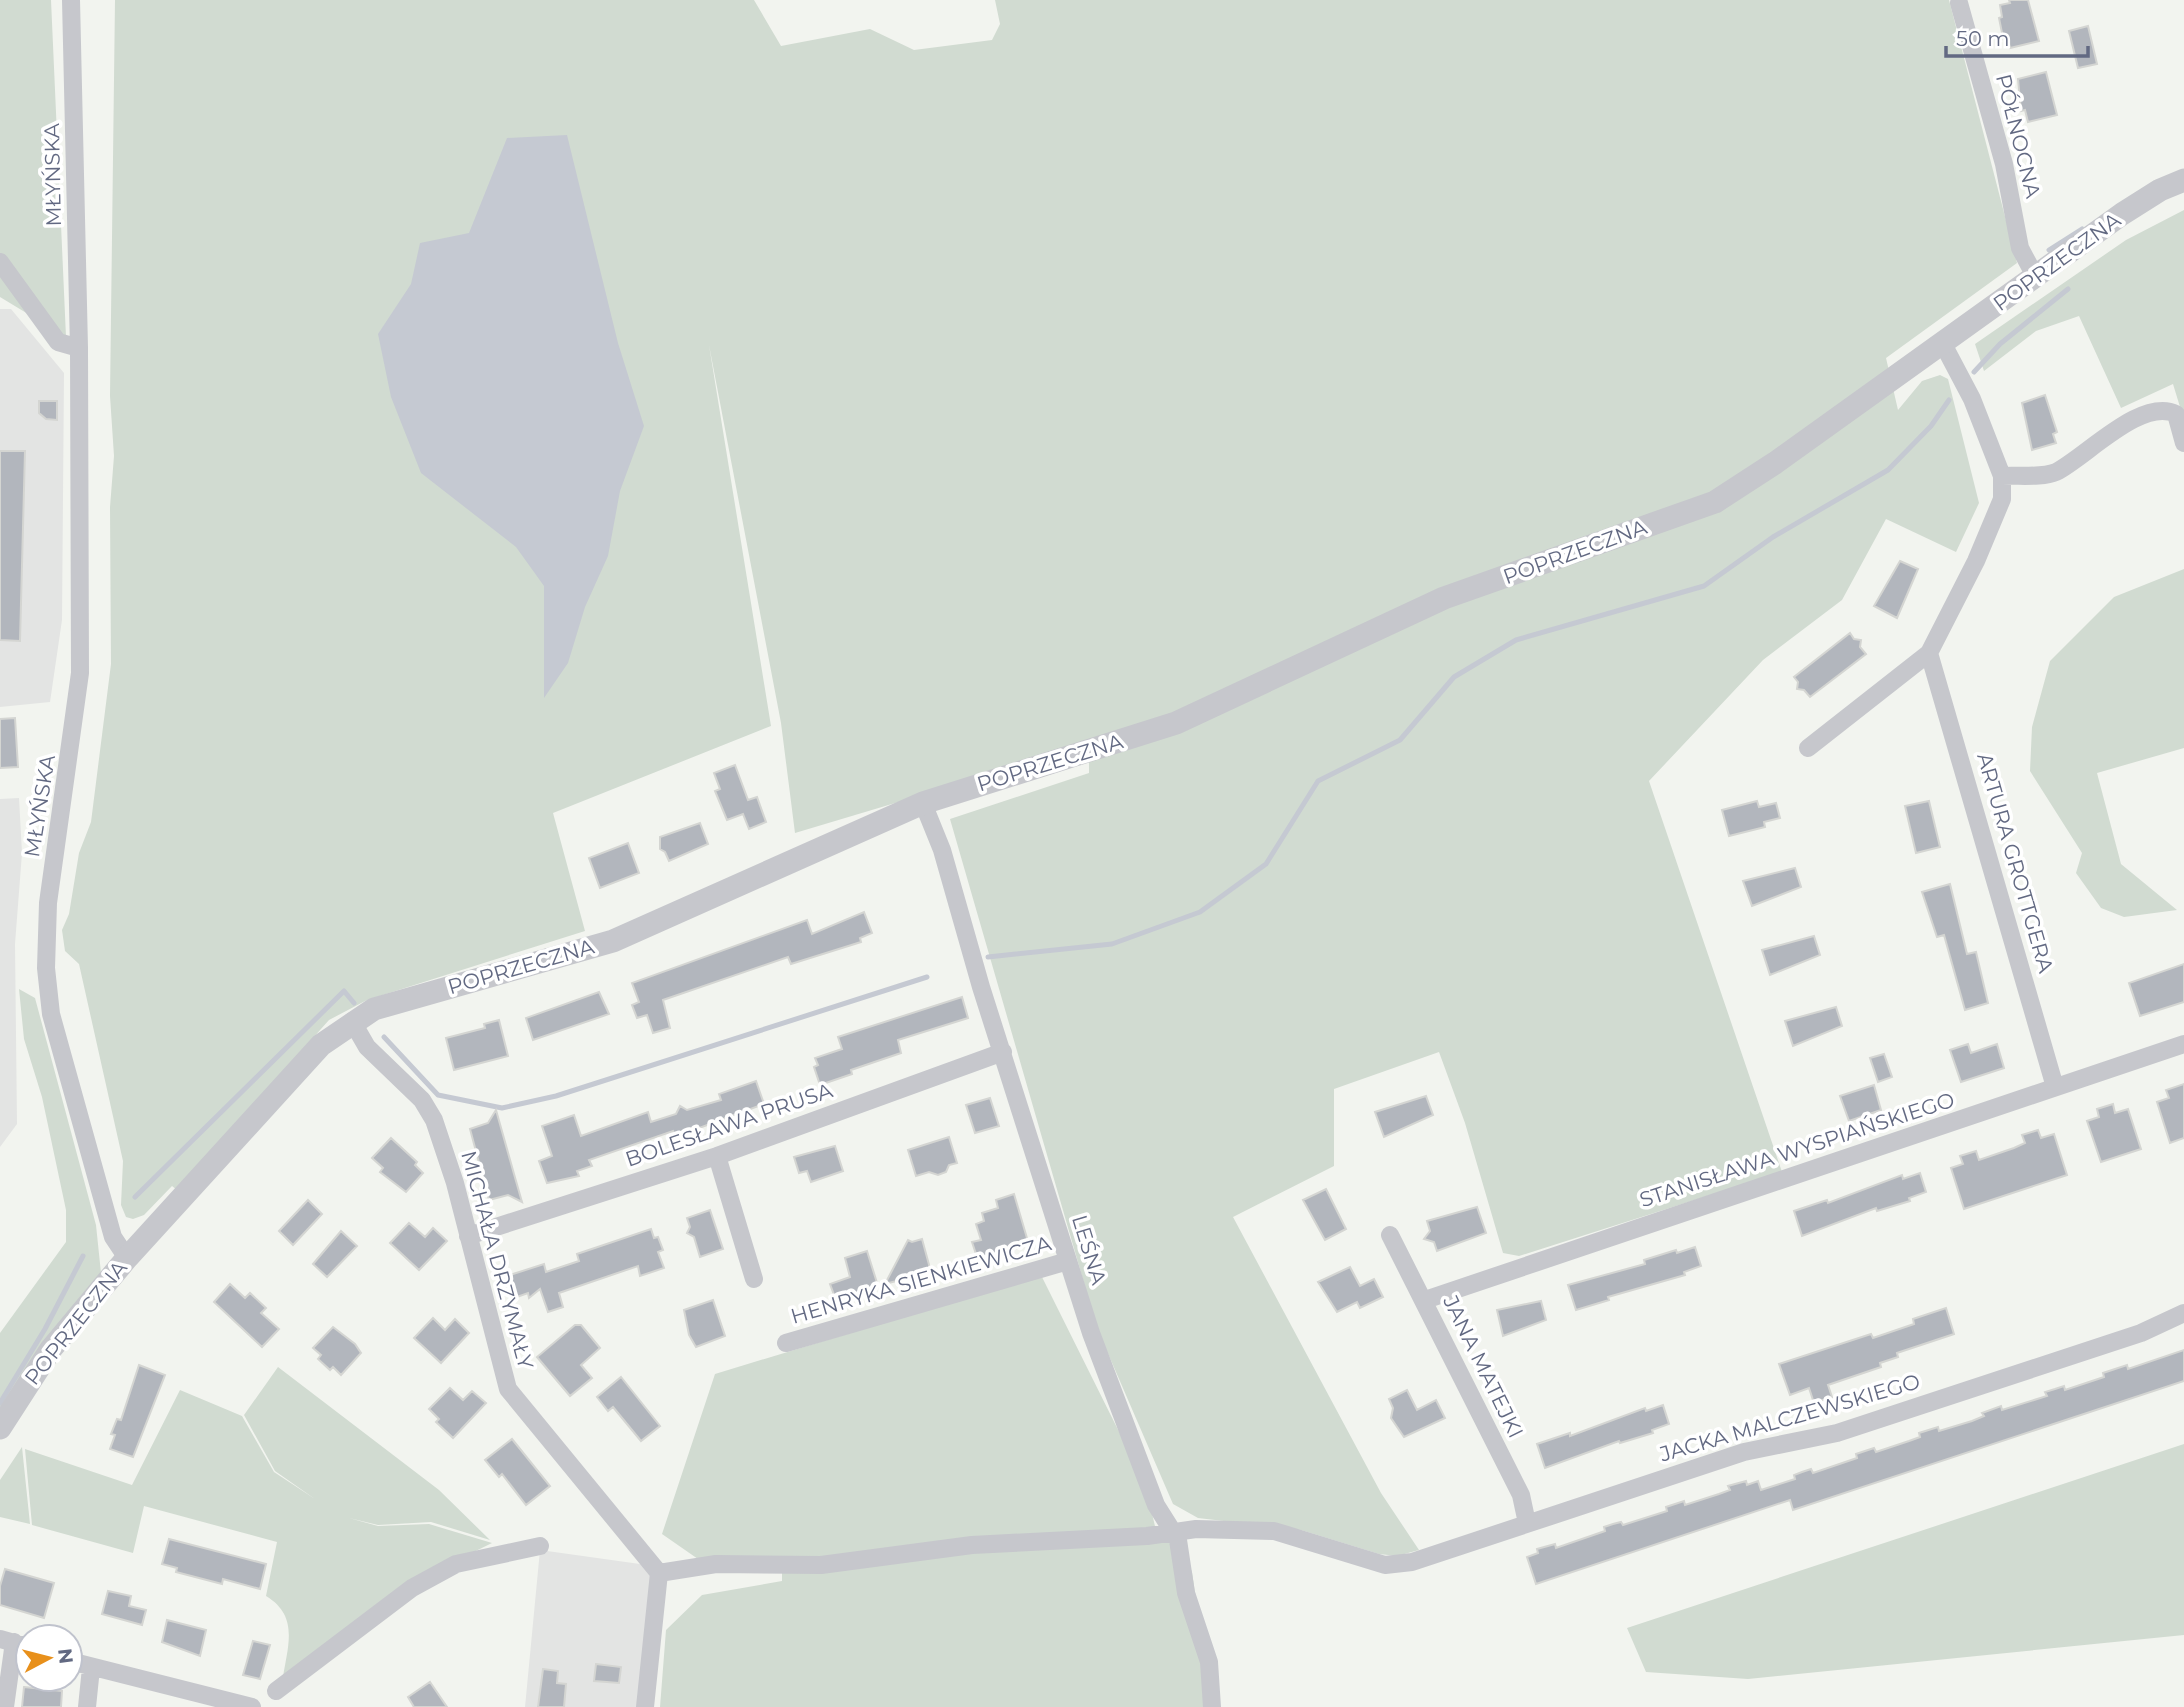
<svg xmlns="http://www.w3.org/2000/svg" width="2184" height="1707" font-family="Montserrat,sans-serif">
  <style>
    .built { fill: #e3e4e3 }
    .green { fill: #d1dbd1 }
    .water { fill: #c5c9d2 }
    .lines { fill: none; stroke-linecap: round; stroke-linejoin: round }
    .stream { stroke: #c5c9d2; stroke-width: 5 }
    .building { fill: #b2b6bd; stroke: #d4d5d2; stroke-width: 2 }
    .minor { stroke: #c6c7cc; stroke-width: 18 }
    .tertiary { stroke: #c6c7cc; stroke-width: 23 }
    .labels { text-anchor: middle; stroke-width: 7; stroke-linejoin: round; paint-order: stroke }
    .street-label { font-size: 21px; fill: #626982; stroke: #fff }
  </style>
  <rect width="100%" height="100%" fill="#f2f4ef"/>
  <path class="built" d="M0,309H11L64,373L62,620L50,702L0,707Z
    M19,798L22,853L15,944L17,1124L0,1147V799Z
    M540,1550L647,1565L659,1579L646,1707H525Z"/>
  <path class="green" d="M0,0H51L66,337L0,297Z
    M115,0H754L781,46L870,29L914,50L992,40L1000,24L995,0H1949L2017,263L1886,358L1898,410L1922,381L1940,375L1948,379L1979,503L1956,552L1886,519L1842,600L1763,660L1649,781L1782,1172L1519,1256L1503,1253L1465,1123L1439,1052L1334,1089V1166L1233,1217L1381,1493L1419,1550L1397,1556L1379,1554L1301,1530L1198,1518L1173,1504L1097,1328L950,819L1089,773V745L795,833L781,723L709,345L771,726L553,813L585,931L367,1000L329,1020L177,1190L172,1186L144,1215L133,1219L126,1217L121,1205L123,1161L79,964L65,951L62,930L69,914L79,853L91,822L111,664L110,507L114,456L110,396Z
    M2184,210V420L2173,384L2121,408L2079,316L2036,331L1984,371L1975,344L2126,240Z
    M2184,569V748L2097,773L2121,864L2177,910L2124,917L2101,908L2076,873L2082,853L2030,771L2032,727L2050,661L2114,597Z
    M19,989L35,998L96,1225L101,1273L0,1413V1333L66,1242V1210L42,1097L24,1039Z
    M1041,1275L1145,1484L1159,1543L1178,1538L1192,1572L1212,1707H660L666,1630L702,1595L782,1581V1560L698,1559L662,1534L715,1374Z
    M278,1367L439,1490L490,1540L431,1522L378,1525L349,1518L378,1526L429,1524L492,1543L425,1576L283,1677C288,1645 299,1616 266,1596L277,1542L144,1506L133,1553L32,1525L25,1449L132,1485L180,1390L242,1416L274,1472L315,1499L275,1471L244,1415Z
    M2184,1444V1635L1748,1679L1646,1672L1627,1628Z
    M22,1447L30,1524L0,1517V1480Z"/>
  <path class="water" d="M567,135L618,343L644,426L620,491L608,556L585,607L568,663L544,698V586L516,547L421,473L391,397L378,334L411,284L420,243L469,233L507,138Z"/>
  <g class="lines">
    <path class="stream" d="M2049,250L2082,229
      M1974,372L2000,344L2068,289
      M988,957L1112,944L1200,912L1266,864L1318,781L1400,740L1454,677L1516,640L1704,586L1773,537L1888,470L1931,426L1949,400
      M384,1037L438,1095L502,1108L556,1096L927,977
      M135,1197L344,991L354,1003
      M0,1403L45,1329L83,1256"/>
  </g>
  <path class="building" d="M2009,0H2028L2039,41L2010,48L2007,37L2003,38L1999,18L2002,17L2000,5L2010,3Z
    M2088,26L2097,64L2078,68L2069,31Z
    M2046,72L2057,115L2028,122L2025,110L2021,111L2018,79Z
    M2045,395L2057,432L2053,434L2056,443L2032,450L2022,403Z
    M39,401H57V420L46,419L39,413Z
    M0,451H25L20,641L0,640Z
    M1900,561L1918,569L1897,618L1874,606Z
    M1850,633L1854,639L1861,640L1860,647L1866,654L1810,697L1804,690L1797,689L1798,682L1794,677Z
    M15,718L18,767L0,768V719Z
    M735,765L748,800L757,797L766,822L749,829L743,814L727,820L715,791L720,789L714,773Z
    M1757,801L1759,807L1776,803L1780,818L1764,822L1765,827L1729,836L1722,810Z
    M1929,801L1940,847L1916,853L1905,806Z
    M700,823L708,844L669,861L665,852L660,849V837Z
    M628,843L639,873L600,888L589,858Z
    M1795,868L1801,887L1752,906L1743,881Z
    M1950,884L1967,954L1976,952L1988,1003L1965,1010L1944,935L1937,937L1922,892Z
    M864,912L872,933L860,938L861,942L791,964L788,957L663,1000L670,1028L653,1033L647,1015L637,1018L632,1005L639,1002L632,983L807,920L812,934Z
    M1814,936L1820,955L1770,975L1762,950Z
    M2184,964V1002L2140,1016L2129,983Z
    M599,992L609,1014L533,1040L526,1018Z
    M962,997L968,1018L898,1040L901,1053L851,1070L852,1074L820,1085L814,1067L818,1065L815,1058L842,1049L838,1037Z
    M1836,1007L1842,1026L1793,1046L1785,1021Z
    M499,1020L508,1056L454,1070L446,1038L485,1028L484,1024Z
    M1968,1044L1971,1053L1997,1044L2004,1068L1961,1082L1950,1050Z
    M1884,1054L1892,1077L1878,1082L1870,1058Z
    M756,1081L764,1104L675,1137L673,1131L589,1160L592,1166L577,1171L579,1176L547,1183L539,1161L552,1156L542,1126L574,1115L581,1136L648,1112L651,1122L676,1114L680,1106L687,1110L721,1100L719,1094Z
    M2184,1084V1138L2170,1143L2157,1102L2169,1098L2166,1090Z
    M1874,1085L1881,1110L1849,1121L1840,1096Z
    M1426,1096L1433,1115L1384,1137L1375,1112Z
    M990,1098L999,1126L975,1133L966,1105Z
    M2113,1104L2115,1113L2128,1109L2141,1149L2101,1162L2087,1121L2099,1117L2097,1109Z
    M496,1110L514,1174L522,1202L508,1195L489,1200L470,1129L488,1123Z
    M2038,1130L2041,1138L2054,1134L2067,1175L1964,1209L1951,1168L1963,1164L1960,1156L1976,1151L1979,1160L2014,1148L2025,1143L2022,1135Z
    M949,1137L957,1163L949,1165L946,1172L938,1175L929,1172L916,1176L908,1150Z
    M391,1138L417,1162L415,1165L423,1173L406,1192L380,1172L383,1168L372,1158Z
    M835,1146L843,1171L811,1182L807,1171L799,1173L794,1157Z
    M1920,1173L1926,1192L1909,1198L1910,1201L1877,1211L1876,1208L1802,1236L1794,1211L1827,1200L1828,1203L1902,1175L1903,1179Z
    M1326,1189L1346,1229L1325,1240L1303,1200Z
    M1014,1194L1029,1245L978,1260L972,1242L981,1240L976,1224L984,1221L982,1213L998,1208L996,1200Z
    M308,1200L322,1214L293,1245L279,1231Z
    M1477,1207L1486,1233L1437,1251L1434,1242L1424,1239L1430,1231L1427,1221Z
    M710,1210L723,1249L700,1257L694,1237L687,1233L690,1227L687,1218Z
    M409,1223L425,1237L433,1228L447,1241L419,1270L390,1243Z
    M651,1229L654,1238L658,1237L663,1250L658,1252L664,1268L640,1276L638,1266L559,1293L563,1307L548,1312L540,1289L529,1298L528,1293L517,1297L510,1275L544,1264L546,1272L579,1261L577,1254Z
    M341,1231L357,1246L327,1277L313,1264Z
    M922,1239L931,1272L885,1284L908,1240L912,1242Z
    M1695,1247L1701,1266L1684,1272L1685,1275L1608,1297L1609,1300L1576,1310L1568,1285L1645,1264L1644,1260L1676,1250L1677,1253Z
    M867,1251L878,1286L836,1300L830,1284L850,1277L845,1258Z
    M1350,1267L1360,1286L1374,1279L1383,1297L1360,1308L1357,1302L1337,1312L1318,1282Z
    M230,1284L245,1298L250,1293L266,1308L261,1313L279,1329L262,1347L214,1302Z
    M713,1300L725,1336L696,1347L689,1335L684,1310Z
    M1541,1301L1546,1320L1503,1336L1497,1310Z
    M1946,1308L1954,1334L1897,1353L1898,1357L1880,1363L1881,1367L1828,1385L1832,1397L1814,1403L1809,1388L1790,1395L1779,1364L1871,1334L1873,1338L1914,1324L1913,1319Z
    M433,1318L445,1330L455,1319L469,1333L441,1363L414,1338Z
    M575,1325H581L600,1348L581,1365L592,1378L570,1396L537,1357Z
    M333,1327L355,1344L361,1353L341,1375L333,1367L330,1370L318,1359L321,1355L313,1348Z
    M2184,1350V1381L1793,1510L1790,1500L1536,1584L1527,1557L1538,1553L1537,1549L1555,1544L1556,1548L1605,1531L1604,1527L1613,1524L1621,1522L1623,1525L1667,1511L1666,1507L1684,1501L1685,1505L1719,1494L1730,1490L1728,1486L1746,1481L1747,1485L1758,1481L1761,1490L1795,1479L1794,1475L1802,1472L1811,1469L1813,1473L1857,1458L1856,1454L1874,1448L1876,1452L1909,1441L1920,1437L1919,1433L1938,1427L1939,1431L1972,1421L1984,1416L1982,1413L2001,1406L2002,1410L2047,1396L2045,1392L2055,1389L2064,1386L2065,1390L2104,1377L2103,1373L2127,1365L2128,1369Z
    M139,1365L165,1375L133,1457L110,1449L115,1435L111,1434L117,1419L121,1420Z
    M621,1377L660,1426L641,1441L613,1407L608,1411L597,1397Z
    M450,1388L463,1400L472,1391L486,1403L453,1438L436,1422L439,1419L429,1409Z
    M1407,1390L1417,1410L1436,1400L1445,1418L1404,1437L1391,1418L1393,1408L1389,1399Z
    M1663,1405L1669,1424L1652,1430L1653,1433L1620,1443L1619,1441L1545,1468L1537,1444L1570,1433V1436L1645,1408L1646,1411Z
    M512,1439L550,1486L526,1505L502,1474L499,1477L485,1460Z
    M169,1539L266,1564L260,1589L223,1579L222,1584L176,1572L177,1568L162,1564Z
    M5,1569L54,1583L44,1618L0,1605V1586Z
    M108,1591L131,1596L129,1606L146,1610L142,1625L102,1614Z
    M167,1620L206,1630L200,1656L162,1642Z
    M253,1641L270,1645L260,1679L243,1675Z
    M596,1664L621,1667L619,1683L594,1681Z
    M543,1669L558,1671L557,1683L566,1684L564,1707H538Z
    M430,1682L447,1707H414L408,1697Z
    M24,1687L62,1691L61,1707H22Z"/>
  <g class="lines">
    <path class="minor" d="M71,0L79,348L80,673L48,903L46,968L51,1014L113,1237L127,1258
      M1959,3L2004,164L2020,248L2036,278
      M0,262L58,342L79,348
      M2002,476C2018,475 2042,478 2056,472C2086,457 2141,397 2176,414L2184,443
      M1929,653L2055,1087
      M1808,748L1929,653L1976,561L2002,499V476L1972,399L1943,344
      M923,803L942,850L981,987L1091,1333L1156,1505L1178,1540L1186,1593L1209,1662L1212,1707
      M352,1021L367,1047L422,1100L434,1120L455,1183L508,1389L659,1573
      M717,1156L754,1279
      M1390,1235L1521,1495L1527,1523
      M468,1236L717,1156L1003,1052
      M1425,1300L2184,1044
      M786,1343L1068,1261
      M659,1573L716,1564L821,1565L972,1545L1147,1536L1196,1529L1274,1531L1385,1565L1412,1562L1744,1452L1837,1433L2141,1333L2184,1313
      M0,1639L28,1647
      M70,1661L252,1707
      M276,1691L412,1588L456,1564L540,1546
      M5,1707L14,1642
      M87,1707L91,1668
      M645,1707L659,1573"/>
    <path class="tertiary" d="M0,1428L51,1349L127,1258L321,1045L374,1009L613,941L923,803L1176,723L1444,598L1715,502L1775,463L2122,214L2160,190L2184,180"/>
  </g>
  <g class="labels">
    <g class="street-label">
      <text transform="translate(2018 136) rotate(76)" y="7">PÓŁNOCNA</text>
      <text transform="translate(53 175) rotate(-91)" y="7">MŁYŃSKA</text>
      <text transform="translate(2057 262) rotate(-36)" y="7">POPRZECZNA</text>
      <text transform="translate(1575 552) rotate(-20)" y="7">POPRZECZNA</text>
      <text transform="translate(1050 763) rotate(-17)" y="7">POPRZECZNA</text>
      <text transform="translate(40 806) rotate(-81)" y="7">MŁYŃSKA</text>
      <text transform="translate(2015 863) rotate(74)" y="7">ARTURA GROTTGERA</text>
      <text transform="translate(521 967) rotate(-16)" y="7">POPRZECZNA</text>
      <text transform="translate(729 1125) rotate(-19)" y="7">BOLESŁAWA PRUSA</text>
      <text transform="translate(1797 1150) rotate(-18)" y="7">STANISŁAWA WYSPIAŃSKIEGO</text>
      <text transform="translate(1089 1250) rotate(73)" y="7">LEŚNA</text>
      <text transform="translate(497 1260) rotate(75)" y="7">MICHAŁA DRZYMAŁY</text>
      <text transform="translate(921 1280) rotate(-16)" y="7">HENRYKA SIENKIEWICZA</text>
      <text transform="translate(76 1323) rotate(-52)" y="7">POPRZECZNA</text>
      <text transform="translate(1483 1367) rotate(64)" y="7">JANA MATEJKI</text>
      <text transform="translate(1790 1418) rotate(-16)" y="7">JACKA MALCZEWSKIEGO</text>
    </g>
  </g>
  <g transform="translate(49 1658) rotate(83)"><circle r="33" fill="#ffffff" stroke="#c0c3cd" stroke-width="2"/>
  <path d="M0-5L12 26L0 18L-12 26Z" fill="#e8901b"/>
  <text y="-10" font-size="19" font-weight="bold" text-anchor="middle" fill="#626982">N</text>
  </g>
  <path d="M1946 46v10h142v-10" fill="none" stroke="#626982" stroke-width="3.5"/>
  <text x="1956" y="46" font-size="21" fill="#626982" stroke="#ffffff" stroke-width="5" paint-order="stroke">50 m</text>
</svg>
